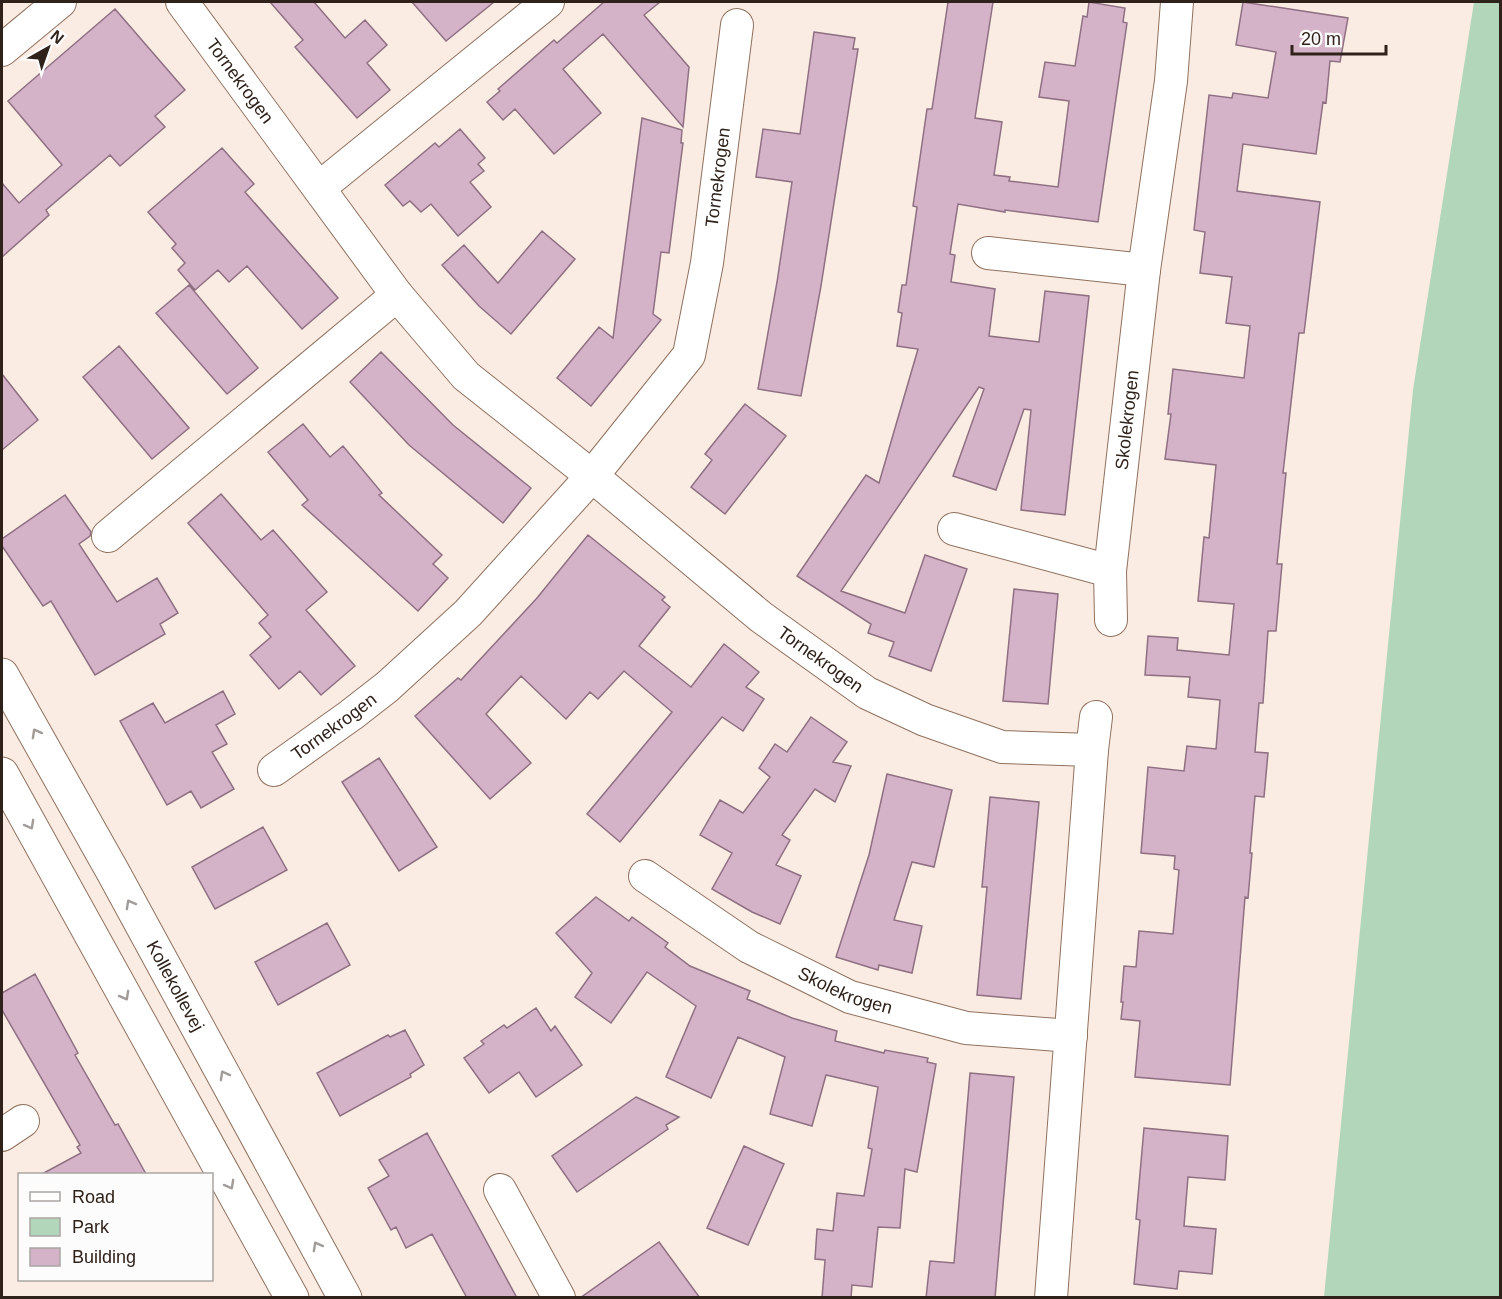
<svg xmlns="http://www.w3.org/2000/svg" width="1502" height="1299" font-family="Helvetica,sans-serif">
  <style>
    .green { fill: #b1d6ba }
    .building { fill: #d4b2c7; stroke: #8f7083; stroke-width: 1.5 }
    .lines { fill: none; stroke-linecap: round; stroke-linejoin: round }
    .minor-casing { stroke: #90715e; stroke-width: 34 }
    .tertiary-casing { stroke: #90715e; stroke-width: 35 }
    .minor { stroke: #fff; stroke-width: 32 }
    .tertiary { stroke: #fff; stroke-width: 33 }
    .oneway { stroke: #a19c98 }
    .labels { text-anchor: middle; stroke-width: 4.5; stroke-linejoin: round; paint-order: stroke }
    .street-label { font-size: 18px; fill: #2f221a; stroke: #fcfcfc }
  </style>
  <rect width="100%" height="100%" fill="#faece3"/>
  <path class="green" d="M1474,2H1500V1297H1324L1413,390Z"/>
  <path class="building" d="M270,2H314L345,38L365,20L387,45L367,63L390,90L357,118L295,47L303,40Z
    M412,2H494L446,41Z
    M604,2H660L644,15L689,67L683,127L603,34L563,69L601,113L554,154L515,109L503,120L487,102L500,91L498,89L554,40L557,43Z
    M948,2H993L975,118L1002,122L994,175L1010,177L1009,181L1058,187L1069,101L1039,97L1045,62L1075,66L1083,16L1087,17L1089,2L1125,8L1123,22L1127,23L1098,222L1005,210V212L958,204L950,254L955,255L951,282L995,289L989,336L1039,342L1045,291L1089,296L1065,515L1021,510L1031,410L1024,409L996,490L953,476L984,389L979,387L841,591L905,613L925,555L967,569L931,671L889,656L894,642L868,633L871,624L797,576L866,475L879,483L918,349L897,346L902,313L898,312L902,285H906L917,207L913,206L927,109H932Z
    M1243,2L1348,18L1340,62L1330,61L1326,103L1323,102L1316,154L1243,144L1237,191L1320,202L1304,333H1299L1283,473H1286L1277,564H1282L1276,631H1268L1263,703H1259L1255,752L1268,753L1264,797L1255,796L1250,853H1252L1248,898L1245,897L1230,1085L1135,1077L1140,1021L1121,1019L1123,1002H1121L1124,966L1136,967L1139,931L1173,934L1179,870L1174,869L1175,856L1141,853L1148,767L1184,771L1187,746L1216,749L1220,700L1188,697L1190,677L1145,675L1148,636L1178,638L1177,650L1229,655L1234,604L1198,601L1204,537L1209,538L1216,465L1165,459L1171,414H1168L1173,369L1244,378L1250,326L1226,323L1232,277L1200,273L1205,232L1194,230L1209,95L1232,98L1233,93L1268,98L1276,52L1236,45Z
    M115,9L185,90L155,116L165,127L120,166L110,155L46,210L49,215L2,257V183L19,203L62,165L8,101Z
    M814,32L855,38L853,49H858L821,286L801,396L758,389L777,282L792,182L756,177L763,129L800,134Z
    M642,118L682,130L681,143H683L669,253L661,252L653,314L661,320L591,406L557,378L599,327L613,338Z
    M460,129L485,158L478,164L484,171L470,182L491,207L458,236L431,204L421,212L410,201L403,206L385,185L435,143L439,147Z
    M222,148L254,184L245,192L338,298L302,329L247,266L229,282L218,270L195,290L178,270L185,263L172,248L176,244L148,212Z
    M542,231L575,259L511,334L479,306L442,265L464,245L498,283Z
    M189,285L258,368L227,394L156,313Z
    M119,346L189,428L152,459L83,377Z
    M381,352L453,425L531,488L503,523L409,445L350,382Z
    M2,374L38,420L2,450Z
    M745,404L786,436L725,514L691,487L712,460L705,454Z
    M303,424L330,457L343,446L382,493L379,495L442,555L433,564L448,578L418,611L302,505L308,500L268,452Z
    M221,494L261,540L273,530L327,592L306,610L355,666L321,695L300,671L279,689L250,655L271,637L259,623L268,615L188,523Z
    M65,495L91,532L90,536L79,544L117,602L157,578L178,613L160,624L165,634L95,675L51,601L43,606L2,546V539Z
    M588,535L665,597L662,600L670,607L639,646L691,687L724,644L759,672L746,687L764,699L743,731L722,717L620,842L587,814L672,712L624,671L598,699L590,692L566,719L521,676L486,714L531,763L490,799L415,716L458,678L461,680L537,598Z
    M1014,589L1058,594L1048,704L1003,701Z
    M223,691L235,714L216,725L227,744L212,752L234,789L201,808L191,791L167,805L120,721L153,703L165,723Z
    M811,717L847,742L833,762L851,766L835,802L815,789L782,835L790,840L776,865L801,876L780,924L752,912L712,889L732,853L700,835L720,800L743,813L770,777L759,768L775,744L787,752Z
    M379,758L437,847L399,871L342,782Z
    M887,774L952,790L934,867L912,862L894,920L922,926L912,973L879,965L878,970L836,957L869,855Z
    M990,797L1039,802L1021,999L977,995L987,887H982Z
    M263,827L287,870L215,909L192,867Z
    M596,897L629,921L632,917L668,943L665,947L690,966L750,991L747,999L792,1018L837,1031L835,1041L884,1053L885,1050L928,1058L927,1062L936,1064L917,1172L905,1169L900,1228L878,1227L872,1287L852,1285L851,1298H822L825,1260L815,1259L817,1229L833,1231L837,1193L864,1196L872,1149L868,1148L878,1087L826,1075L812,1126L770,1114L785,1057L738,1037L711,1098L666,1077L696,1006L647,972L611,1023L575,997L592,973L556,933Z
    M327,923L350,965L278,1005L255,962Z
    M35,974L78,1053L75,1055L115,1125L118,1124L146,1174H42L81,1153L77,1147L80,1145L2,1010V993Z
    M536,1008L551,1031L555,1026L582,1065L536,1097L519,1072L489,1093L464,1058L484,1044L481,1041L504,1025L507,1028Z
    M405,1030L424,1065L410,1074L411,1077L340,1116L317,1073L388,1035L390,1037Z
    M970,1073L1014,1077L995,1298H926L930,1261L954,1263Z
    M636,1097L679,1117L666,1125L668,1129L577,1192L552,1156Z
    M1144,1128L1228,1136L1225,1180L1188,1177L1184,1226L1216,1229L1212,1274L1179,1271L1177,1289L1134,1284L1140,1220L1136,1219Z
    M427,1133L471,1213L517,1298H467L432,1234L406,1248L396,1227L391,1230L368,1188L389,1176L379,1160Z
    M744,1146L784,1164L748,1245L707,1228Z
    M659,1242L700,1298H580Z"/>
  <g class="lines">
    <defs>
      <g id="minor">
        <path id="s1" d="M182,2L397,295L466,376L592,476L761,617L867,693L925,720L1002,747L1092,750"/>
        <path d="M2,50L60,2"/>
        <path d="M319,188L548,2"/>
        <path d="M988,253L1144,270"/>
        <path d="M954,529L1110,571"/>
        <path d="M108,536L397,295"/>
        <path id="s2" d="M1111,620L1110,571L1144,270L1171,81L1177,2"/>
        <path id="s3" d="M274,770L351,715L387,687L468,613L592,476L689,355L707,263L737,25"/>
        <path id="s4" d="M645,876L749,947L850,997L966,1028L1071,1036"/>
        <path d="M2,1135L23,1121"/>
        <path d="M500,1190L559,1298"/>
        <path d="M1051,1298L1092,750L1096,717"/>
      </g>
      <g id="tertiary">
        <path id="s5" d="M2,675L113,872L345,1298"/>
        <path d="M2,774L292,1298"/>
      </g>
    </defs>
    <use href="#minor" class="minor-casing"/>
    <use href="#tertiary" class="tertiary-casing"/>
    <use href="#minor" class="minor"/>
    <use href="#tertiary" class="tertiary"/>
  </g>
  <defs><path id="oneway-chevron" d="M-2-3.5L2.5 0L-2 3.5" fill="none" stroke-width="1.6" stroke-linecap="round" stroke-linejoin="round" transform="scale(1.5)"/></defs>
  <g class="oneway">
    <use href="#oneway-chevron" transform="translate(36 733) rotate(-119)"/>
    <use href="#oneway-chevron" transform="translate(30 825) rotate(61)"/>
    <use href="#oneway-chevron" transform="translate(130 904) rotate(-119)"/>
    <use href="#oneway-chevron" transform="translate(125 996) rotate(61)"/>
    <use href="#oneway-chevron" transform="translate(224 1075) rotate(-119)"/>
    <use href="#oneway-chevron" transform="translate(230 1185) rotate(61)"/>
    <use href="#oneway-chevron" transform="translate(317 1246) rotate(-119)"/>
  </g>
  <g class="labels">
    <g class="street-label">
      <text dy="6" stroke="none"><textPath href="#s1" startOffset="98">Tornekrogen</textPath></text>
      <text dy="6" stroke="none"><textPath href="#s3" startOffset="770">Tornekrogen</textPath></text>
      <text dy="6" stroke="none"><textPath href="#s2" startOffset="201">Skolekrogen</textPath></text>
      <text dy="6" stroke="none"><textPath href="#s1" startOffset="924">Tornekrogen</textPath></text>
      <text dy="6" stroke="none"><textPath href="#s3" startOffset="74">Tornekrogen</textPath></text>
      <text dy="6" stroke="none"><textPath href="#s5" startOffset="356">Kollekollevej</textPath></text>
      <text dy="6" stroke="none"><textPath href="#s4" startOffset="232">Skolekrogen</textPath></text>
    </g>
  </g>
  <rect width="1502" height="1299" fill="none" stroke="#2f221a" stroke-width="6"/>
  <rect x="18" y="1173" width="195" height="108" fill="#fcfcfc" stroke="#aaa5a2" stroke-width="1.5"/>
  <rect x="30" y="1192" width="30" height="9" fill="#ffffff" stroke="#aaa5a2" stroke-width="1.5"/>
  <text x="72" y="1203" font-size="18" fill="#2f221a">Road</text>
  <rect x="30" y="1218" width="30" height="18" fill="#b1d6ba" stroke="#aaa5a2" stroke-width="1.5"/>
  <text x="72" y="1233" font-size="18" fill="#2f221a">Park</text>
  <rect x="30" y="1248" width="30" height="18" fill="#d4b2c7" stroke="#aaa5a2" stroke-width="1.5"/>
  <text x="72" y="1263" font-size="18" fill="#2f221a">Building</text>
  <g transform="translate(48 48) rotate(40)" stroke="#fcfcfc" stroke-width="4.5" paint-order="stroke">
  <path d="M0-4.5L10 22L0 15L-10 22Z" fill="#2f221a"/>
  <text y="-9" font-size="16" font-weight="bold" text-anchor="middle" fill="#2f221a">N</text>
  </g>
  <path d="M1292 45v9h94v-9" fill="none" stroke="#2f221a" stroke-width="3"/>
  <text x="1301" y="45" font-size="18" fill="#2f221a" stroke="#fcfcfc" stroke-width="4.5" paint-order="stroke">20 m</text>
</svg>
